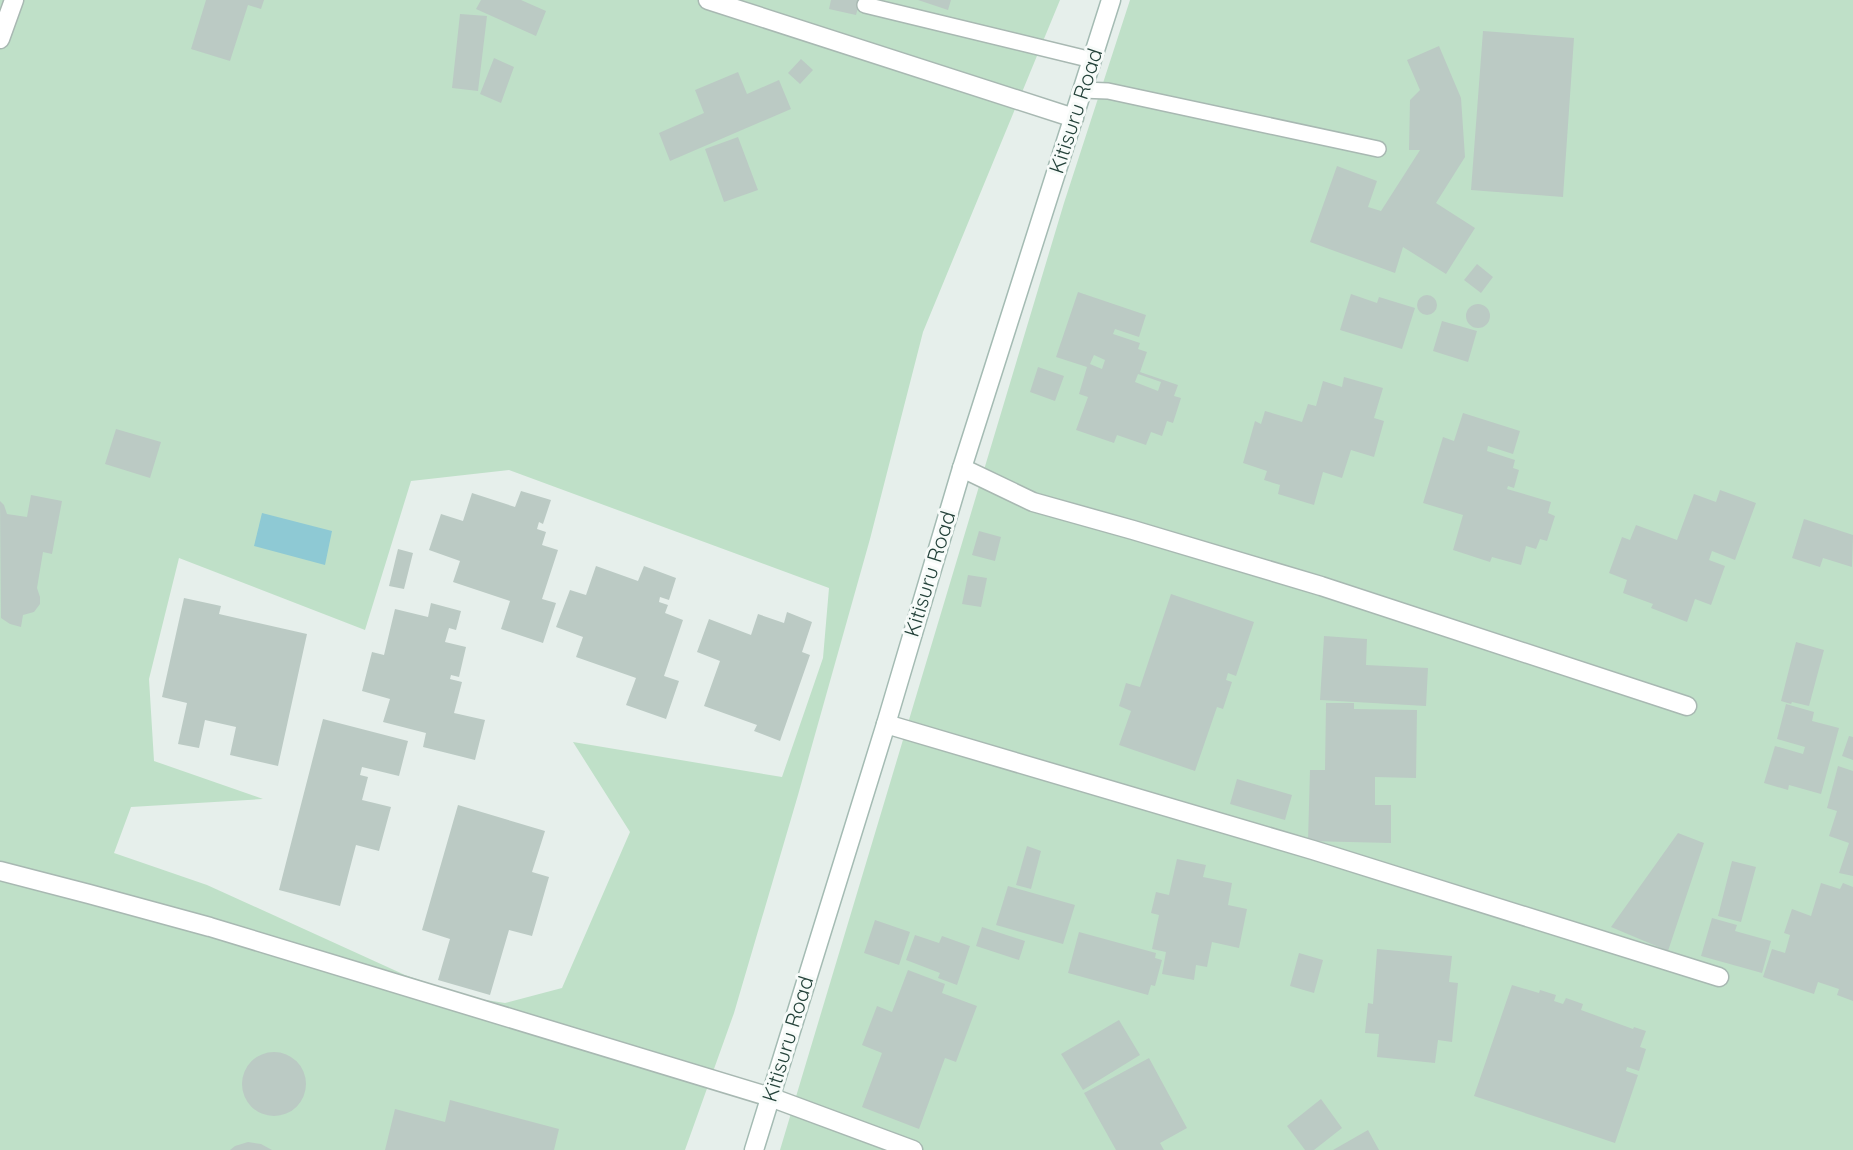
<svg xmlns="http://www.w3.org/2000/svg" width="1853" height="1150" font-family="Quicksand,sans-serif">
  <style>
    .green { fill: #bfe0c8; fill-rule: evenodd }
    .water { fill: #8ec9d4 }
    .building { fill: #bbcac4; fill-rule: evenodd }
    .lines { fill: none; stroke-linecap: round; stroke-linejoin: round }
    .lane-casing { stroke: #a8b8b2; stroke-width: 18 }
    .street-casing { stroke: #a8b8b2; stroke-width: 21 }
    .secondary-casing { stroke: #a4bbb3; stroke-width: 21 }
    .lane { stroke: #fff; stroke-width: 15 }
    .street { stroke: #fff; stroke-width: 18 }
    .secondary { stroke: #fff; stroke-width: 18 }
    .labels { text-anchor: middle; stroke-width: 6; stroke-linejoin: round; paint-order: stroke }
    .street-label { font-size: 21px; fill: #24423a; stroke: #f7fbf9 }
  </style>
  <rect width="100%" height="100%" fill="#e6efeb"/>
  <path class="green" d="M0,0H1060L923,332L870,539L798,795L734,1013L685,1150H0ZM509,470L829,588L823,658L782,777L573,742L630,832L562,988L505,1003L473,998L405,975L207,885L114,853L131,807L263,799L154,761L149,679L179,558L365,630L411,481Z
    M1130,0H1853V1150H780L1064,203Z"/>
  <path class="water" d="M262,513L332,531L325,565L254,546Z"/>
  <path class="building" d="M206,0H264L261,9L248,5L230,61L191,49Z
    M481,0H521L546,11L536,36L476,9Z
    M831,0H860L856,15L829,9Z
    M918,0H951L948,10Z
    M460,14L487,16L478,91L452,88Z
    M1483,31L1574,38L1563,197L1471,190Z
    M1439,46L1461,98L1465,157L1436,203L1475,228L1446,274L1403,247L1395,273L1310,242L1337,166L1377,181L1368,207L1381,211L1420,150H1409L1410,100L1420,90L1407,60Z
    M494,58L514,67L501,103L480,94Z
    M801,59L813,70L800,84L788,73Z
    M738,72L747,94L779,80L791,109L670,161L659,133L704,113L695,90Z
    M738,137L758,190L724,202L705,149Z
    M1477,264L1493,277L1481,293L1464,280Z
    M1078,292L1146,315L1139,337L1115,329L1113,334L1140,343L1138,349L1147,352L1140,372L1178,385L1174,396L1181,398L1173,423L1167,421L1162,436L1151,432L1146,445L1117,435L1114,443L1076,430L1088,397L1079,394L1087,367L1056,357ZM1094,355L1105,360L1102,369L1090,364ZM1138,374L1161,382L1158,391L1135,382Z
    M1351,294L1377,303L1379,297L1415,308L1402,349L1340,330Z
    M1417 305a10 10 0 1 1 20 0a10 10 0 1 1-20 0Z
    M1466 316a12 12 0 1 1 24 0a12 12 0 1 1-24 0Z
    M1442,321L1477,331L1468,362L1433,351Z
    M1038,367L1064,376L1055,401L1030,392Z
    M1344,377L1383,388L1374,418L1384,421L1374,457L1351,450L1342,478L1323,472L1314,505L1278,494L1280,485L1264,480L1267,471L1243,463L1255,421L1261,424L1265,411L1302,422L1308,404L1316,406L1323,381L1342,387Z
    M1463,413L1520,431L1513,454L1488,446L1487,451L1515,460L1513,468L1519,470L1514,488L1508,486L1507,489L1551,502L1548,513L1555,516L1547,541L1540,539L1536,549L1526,546L1521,565L1492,557L1490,562L1453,550L1463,515L1423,503L1443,437L1454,441Z
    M116,429L161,442L150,478L105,464Z
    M1720,490L1756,503L1735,560L1712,551L1709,560L1725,566L1711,605L1695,599L1687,622L1651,608L1653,604L1623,593L1627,580L1609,573L1622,537L1630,540L1636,525L1677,540L1694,494L1716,502Z
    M521,491L551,500L543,524L539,522L537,529L546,532L542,545L558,550L542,599L556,603L543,643L501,629L510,601L453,582L460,561L429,550L441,514L463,521L472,493L515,507Z
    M31,495L62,501L52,554L43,552L37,588L40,597V604L34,612L23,615L21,627L10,624L1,618L0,501L4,505L7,514L27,517Z
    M1804,519L1853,535L1852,567L1823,558L1820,567L1792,558Z
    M979,531L1001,537L995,561L972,555Z
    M398,549L413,553L404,589L389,586Z
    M596,566L638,581L644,566L676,578L669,600L660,597L659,602L668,605L665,613L683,620L664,676L679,681L666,719L626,705L636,678L576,657L583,637L556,627L570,590L586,595Z
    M968,575L987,578L981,607L962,604Z
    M1171,594L1254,622L1236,676L1228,673L1226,680L1232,682L1223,709L1217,707L1195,771L1119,745L1131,711L1119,706L1126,683L1140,687Z
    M184,598L221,606L219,614L307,634L278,766L230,755L236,727L205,720L199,748L178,744L187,703L162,697Z
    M431,603L461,611L456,630L449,628L445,642L466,647L459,677L451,675L450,679L462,682L454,713L485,720L475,760L423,747L426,733L383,722L390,699L362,691L372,652L384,655L395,609L428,617Z
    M787,612L812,622L802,652L810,655L780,741L754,731L757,725L704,706L720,661L697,652L709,619L751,635L758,614L784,623Z
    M1324,636L1367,639L1366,665L1428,668L1426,706L1320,700Z
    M1796,642L1824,650L1809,706L1792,702L1791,704L1781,701Z
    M1326,703H1354V709L1417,710L1416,778L1375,777V805H1391V843L1308,841L1310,770H1325Z
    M1786,704L1814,712L1812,721L1839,728L1821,794L1789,785L1788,790L1764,783L1775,746L1803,754L1805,747L1777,739Z
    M323,719L408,741L399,776L362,767L360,775L368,777L362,800L391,807L379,851L356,845L340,906L279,890Z
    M1849,736L1853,737V760L1842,756Z
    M1838,766L1853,771V876L1839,873L1849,843L1829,836L1837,811L1827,808Z
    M1237,779L1292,795L1285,820L1230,804Z
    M458,805L545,831L532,872L549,877L532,936L509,930L490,995L438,980L450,939L422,930Z
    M1678,833L1704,843L1668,951L1611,927Z
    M1027,846L1041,851L1031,889L1016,885Z
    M1177,859L1206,865L1203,877L1232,883L1228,905L1247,909L1239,948L1212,942L1207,967L1196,965L1194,980L1162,974L1166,952L1152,949L1159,915L1151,913L1156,892L1169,895Z
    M1732,861L1756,867L1741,922L1718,916Z
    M1821,883L1840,889L1843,883L1853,887V1001L1837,995L1839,989L1818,982L1814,994L1763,977L1772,949L1785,953L1790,935L1784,933L1792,909L1811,916Z
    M1008,886L1075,905L1063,944L996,925Z
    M1712,918L1737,925L1735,931L1771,941L1762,973L1701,956Z
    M875,920L910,932L899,965L864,953Z
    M982,927L1025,941L1019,960L976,946Z
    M1079,932L1156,953L1155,958L1162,960L1155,986L1151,985L1148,995L1068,973Z
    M915,935L939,943L942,936L970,946L957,985L938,978L940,973L906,960Z
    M1377,949L1452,956L1449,982L1458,983L1452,1042L1438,1040L1435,1063L1377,1057L1379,1034L1365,1033L1368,1003L1373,1004Z
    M1299,953L1323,960L1314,993L1290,986Z
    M908,970L945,984L942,993L977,1006L956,1062L945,1058L919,1129L862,1107L882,1053L862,1045L877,1006L892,1012Z
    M1512,985L1539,993L1540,990L1556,995L1554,1001L1563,1004L1566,998L1583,1004L1581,1010L1633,1029L1634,1027L1646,1031L1640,1047L1646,1049L1639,1071L1627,1067L1626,1071L1638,1075L1615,1143L1474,1096Z
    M1119,1020L1140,1055L1083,1090L1061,1054Z
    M242 1084a32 32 0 1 1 64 0a32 32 0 1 1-64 0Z
    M1149,1058L1187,1128L1160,1143L1164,1150H1116L1084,1093Z
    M1321,1099L1342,1128L1314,1150H1305L1287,1126Z
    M450,1100L559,1129L554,1150H385L395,1109L445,1122Z
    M1368,1130L1379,1150H1333Z
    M248,1142L261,1144L272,1150H230L235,1146Z"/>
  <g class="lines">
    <defs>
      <path id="lane" d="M865,5L1092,60
        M1082,90L1108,91L1378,149"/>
      <path id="street" d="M708,0L1074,118
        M0,39L14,0
        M962,468L1033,502L1133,530L1321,586L1687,706
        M886,724L1313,850L1719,977
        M0,871L89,894L210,927L770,1097L913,1150"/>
      <path id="secondary" d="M754,1150L886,724L962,468L1111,0"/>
    </defs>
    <use href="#lane" class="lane-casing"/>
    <use href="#street" class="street-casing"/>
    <use href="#secondary" class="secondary-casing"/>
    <use href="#lane" class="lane"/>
    <use href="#street" class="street"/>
    <use href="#secondary" class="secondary"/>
  </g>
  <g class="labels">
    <g class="street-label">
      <text transform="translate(1076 111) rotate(-72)" y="7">Kitisuru Road</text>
      <text transform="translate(930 574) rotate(-73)" y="7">Kitisuru Road</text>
      <text transform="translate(788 1039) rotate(-73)" y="7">Kitisuru Road</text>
    </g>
  </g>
</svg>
